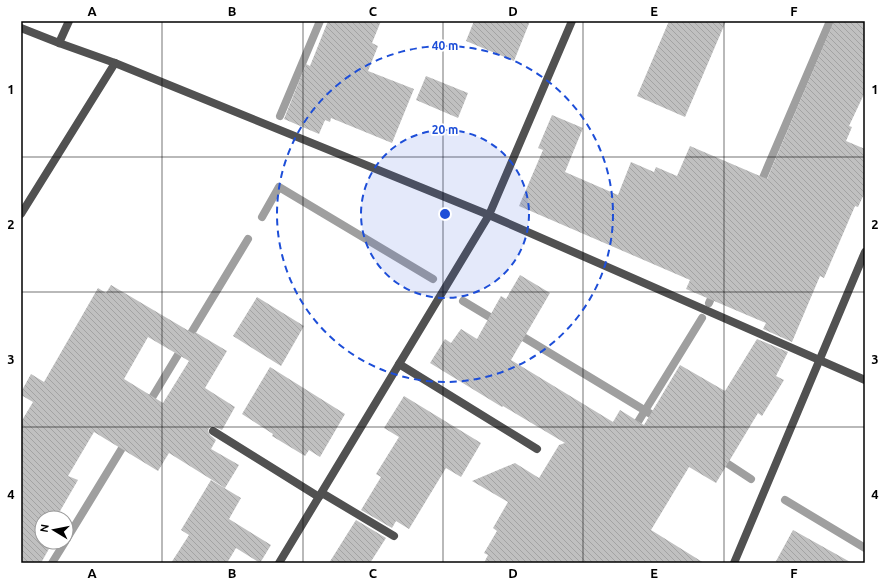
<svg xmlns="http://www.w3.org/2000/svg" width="886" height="584" font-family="Ubuntu,sans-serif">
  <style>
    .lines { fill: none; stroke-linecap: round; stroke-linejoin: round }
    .stream { stroke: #9f9f9f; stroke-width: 8 }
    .building { fill: url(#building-back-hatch); fill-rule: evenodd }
    .service { stroke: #515151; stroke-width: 8 }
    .minor { stroke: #515151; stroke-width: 8 }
    .tertiary { stroke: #515151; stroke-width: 8 }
    .grid { fill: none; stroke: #000; stroke-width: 1; stroke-opacity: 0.55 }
    .ring { fill: none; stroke: #1d4ed8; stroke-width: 2; stroke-dasharray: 7 5 }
    .centre { fill: #1d4ed8; stroke: #fff; stroke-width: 2 }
    .ring-label { font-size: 12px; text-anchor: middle; font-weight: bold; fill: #1d4ed8; stroke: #fff; stroke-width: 3.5; stroke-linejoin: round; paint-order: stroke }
    .neatline { fill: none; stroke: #000; stroke-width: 1.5 }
    .grid-label { font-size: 13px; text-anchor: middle; font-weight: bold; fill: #000 }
  </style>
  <defs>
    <pattern id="building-back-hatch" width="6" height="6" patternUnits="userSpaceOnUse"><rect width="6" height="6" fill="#c0c0c0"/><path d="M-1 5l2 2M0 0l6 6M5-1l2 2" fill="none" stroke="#a3a3a3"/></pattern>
  </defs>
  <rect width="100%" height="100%" fill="#fff"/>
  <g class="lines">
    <path class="stream" d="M280,116L320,21
      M759,187L830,21
      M262,217L279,187L433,279
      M463,301L498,322
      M709,303L715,289
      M515,332L659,419
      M147,406L248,239
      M633,430L702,318
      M719,458L751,479
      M785,500L865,548
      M66,540L127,440
      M52,563L65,542"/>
  </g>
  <path class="building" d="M328,21H381L372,43L378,46L368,71L414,89L392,143L331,118L330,122L325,120L319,134L284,119L306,64L310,66Z
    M474,21H530L514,61L466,41Z
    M669,21H726L685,117L637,96Z
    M834,21H865V92L849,126L852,127L846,141L865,149V192L858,207L855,206L824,278L820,276L792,342L763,329L766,323L686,289L690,280L519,206L543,150L538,148L552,115L583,128L565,172L618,195L631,162L654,172L656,167L677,176L690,146L767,179Z
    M426,76L468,93L458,118L416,100Z
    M520,275L550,293L511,360L613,422L620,410L644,425L680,365L725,391L757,339L788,352L776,376L784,380L762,416L758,413L716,483L689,467L651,530L704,563H484L488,555L484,553L497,531L493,528L508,502L472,481L515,463L539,478L559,445L565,443L503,406L502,407L430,363L445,339L451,343L461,329L477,339L501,296L506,299Z
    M111,285L194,334L195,332L227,351L205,388L235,407L222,430L213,426L209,428L208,431L210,435L216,440L211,449L239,465L225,488L169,453L158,471L94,432L68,476L78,480L56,518H42V542L50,547L41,563H21V422L33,402L21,395V392L31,374L44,382L98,288L106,293ZM148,337L189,361L163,403L124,379Z
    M257,297L304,326L281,366L233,336Z
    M270,367L345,414L320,457L309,450L305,456L272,436L273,434L242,414Z
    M404,396L481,443L461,477L446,468L409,529L396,521L392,528L361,510L381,477L376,474L399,437L384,428Z
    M211,480L241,498L229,519L271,545L260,563L236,548L227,563H171L189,535L181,530Z
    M356,520L386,538L370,563H329Z
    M793,530L852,563H775Z"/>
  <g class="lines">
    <path class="service" d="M399,364L537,449
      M213,431L319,497
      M322,493L394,536"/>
    <path class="minor" d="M21,28L59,43L115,63L489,215L865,380
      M279,563L489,215L572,21
      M734,563L865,252"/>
    <path class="tertiary" d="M59,43L69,21
      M21,214L115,63"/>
  </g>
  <path class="grid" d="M162,21V563M303,21V563M443,21V563M583,21V563M724,21V563M21,157H865M21,292H865M21,427H865"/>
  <circle cx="445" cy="214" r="84" fill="#1d4ed8" fill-opacity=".12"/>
  <g class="ring">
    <circle cx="445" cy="214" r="84"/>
    <circle cx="445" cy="214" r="168"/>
  </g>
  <circle cx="445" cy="214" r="6" class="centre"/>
  <g class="ring-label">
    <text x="445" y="50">40 m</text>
    <text x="445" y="134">20 m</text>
  </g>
  <rect width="886" height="584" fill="none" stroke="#ffffff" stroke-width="44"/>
  <g transform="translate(54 530) rotate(280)"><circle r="19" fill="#ffffff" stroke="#999999"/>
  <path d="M0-3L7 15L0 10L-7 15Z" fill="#000000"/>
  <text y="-6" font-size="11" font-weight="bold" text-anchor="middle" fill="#000000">N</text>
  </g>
  <rect x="22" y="22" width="842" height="540" class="neatline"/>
  <g class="grid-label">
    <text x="92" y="16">A</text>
    <text x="232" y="16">B</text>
    <text x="373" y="16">C</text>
    <text x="513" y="16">D</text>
    <text x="654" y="16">E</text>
    <text x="794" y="16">F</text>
    <text x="11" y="94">1</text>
    <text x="875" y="94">1</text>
    <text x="11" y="229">2</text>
    <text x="875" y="229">2</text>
    <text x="11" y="364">3</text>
    <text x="875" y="364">3</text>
    <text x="11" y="499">4</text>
    <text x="875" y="499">4</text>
    <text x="92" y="578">A</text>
    <text x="232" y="578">B</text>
    <text x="373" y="578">C</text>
    <text x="513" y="578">D</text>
    <text x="654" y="578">E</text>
    <text x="794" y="578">F</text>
  </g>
</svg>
